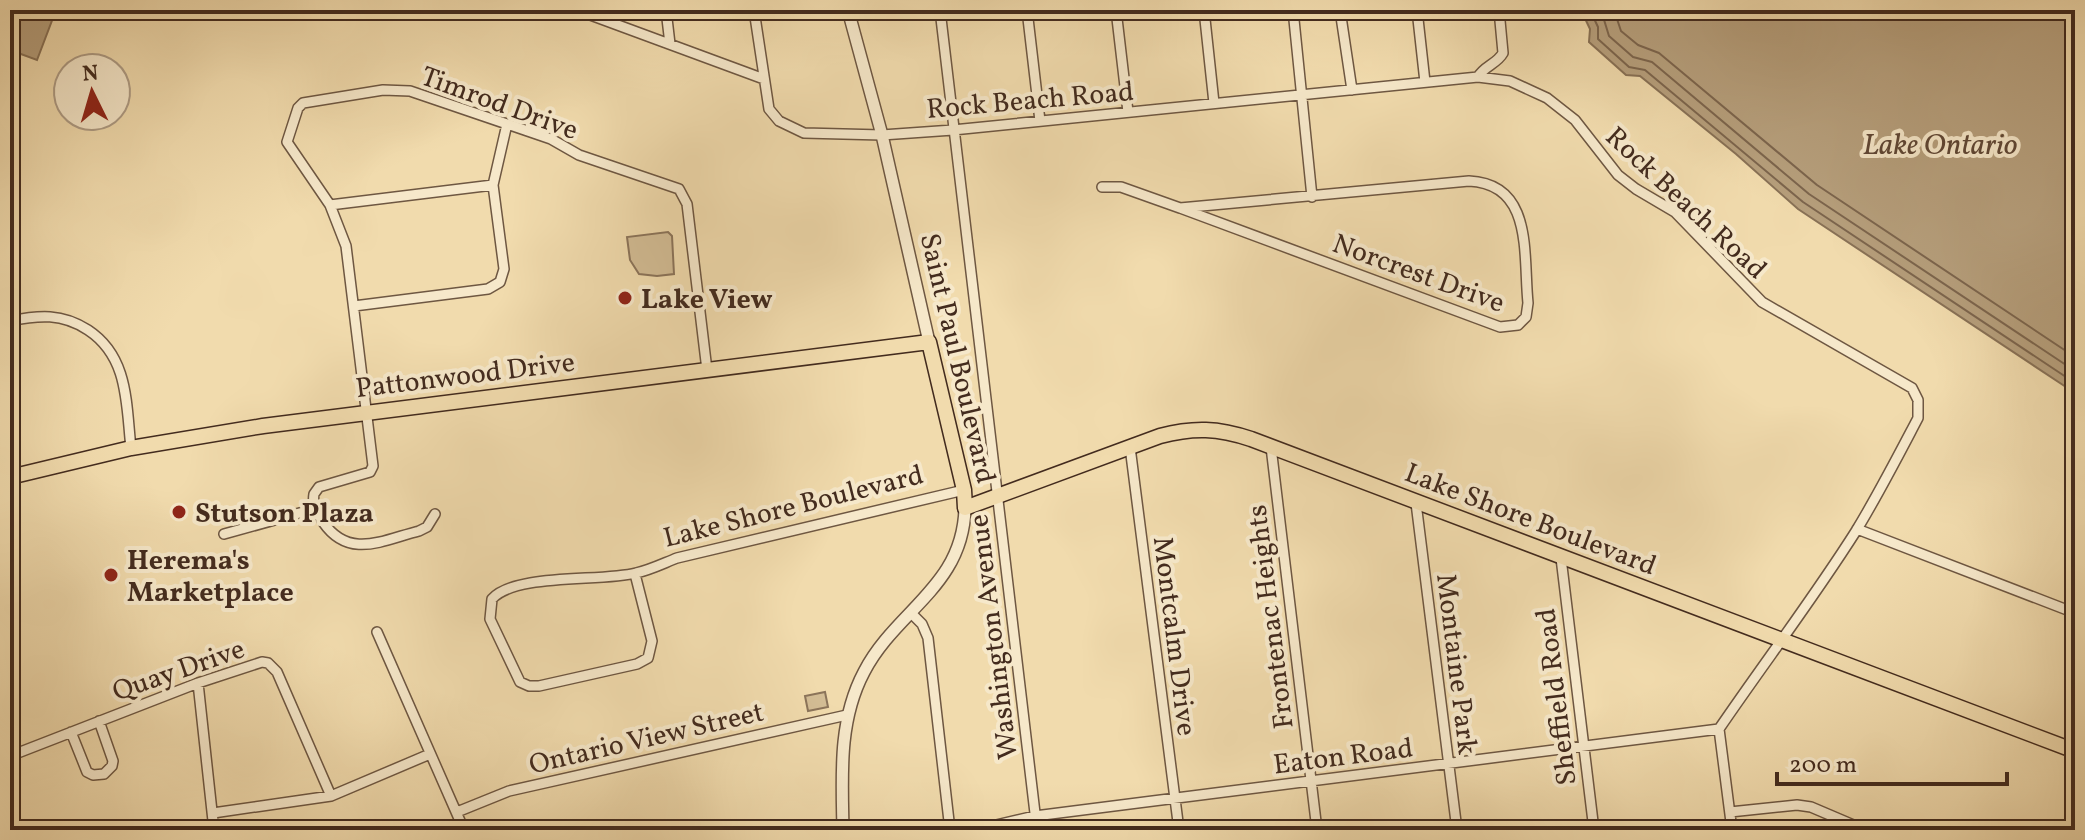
<svg xmlns="http://www.w3.org/2000/svg" width="2085" height="840" font-family="Vollkorn,serif">
  <style>
    .garden { fill: #d3bd95; stroke: #8b745a; stroke-width: 2 }
    .water { fill: #b69f7c; stroke: #887156; stroke-width: 2 }
    .lines { fill: none; stroke-linecap: round; stroke-linejoin: round }
    .shore { stroke: #7c654d; stroke-width: 2 }
    .minor-casing { stroke: #6e5742; stroke-width: 12 }
    .tertiary-casing { stroke: #6e5742; stroke-width: 14 }
    .primary-casing { stroke: #432b1e; stroke-width: 17 }
    .minor { stroke: #f6e8ca; stroke-width: 9 }
    .tertiary { stroke: #f6e8ca; stroke-width: 11 }
    .primary { stroke: #f1dbad; stroke-width: 14 }
    .poi-dot { fill: #8f2418; stroke: #f6e8ca; stroke-width: 3 }
    .labels { text-anchor: middle; stroke-width: 8; stroke-linejoin: round; paint-order: stroke }
    .street-label { font-size: 28px; fill: #432b1e; stroke: #f6e8ca }
    .poi-label { font-size: 28px; font-weight: bold; fill: #432b1e; stroke: #f6e8ca; text-anchor: start }
    .water-label { font-size: 30px; font-style: italic; fill: #604836; stroke: #f6e8ca }
  </style>
  <rect width="100%" height="100%" fill="#f1dbad"/>
  <filter id="stains"><feTurbulence type="fractalNoise" baseFrequency=".0025" numOctaves="4"/><feColorMatrix values="0 0 0 0 .2 0 0 0 0 .09 0 0 0 0 .02 0 0 0 .5 -.17"/></filter>
  <radialGradient id="worn" r=".72"><stop offset=".6" stop-color="#630" stop-opacity="0"/><stop offset="1" stop-color="#630" stop-opacity=".3"/></radialGradient>
  <path class="garden" d="M668,232L672,236L674,274L657,276L639,274L630,260L627,237Z
    M825,692L828,707L808,711L805,696Z"/>
  <path class="water" d="M10,10H56L37,60L10,50Z
    M1581,10H2075V393L1798,209L1736,154L1640,76L1626,75L1589,42L1590,29Z"/>
  <g class="lines">
    <path class="shore" d="M1590,10L1598,27V39L1629,67L1645,70L1803,202L2075,383
      M1601,10L1609,36L1633,57L1652,62L1809,194L2075,371
      M1614,10L1621,31L1638,45L1659,53L1817,185L2075,357"/>
    <defs>
      <path id="minor" d="M577,10L764,79
        M666,10L670,44
        M754,10L769,109L779,121L804,133L882,135L953,130L1478,77L1510,81L1547,98L1575,120L1618,175L1636,189L1675,212L1762,302L1912,388L1918,400V418C1898,456 1878,495 1856,531C1813,599 1764,663 1719,729L1732,830
        M940,10L1037,830
        M1027,10L1040,121
        M1116,10L1128,112
        M1204,10L1214,103
        M1293,10L1312,197
        M1340,10L1352,90
        M1417,10L1425,82
        M1478,77C1484,66 1497,64 1503,53L1499,10
        M1102,187H1121L1180,208L1469,181C1534,184 1523,255 1528,303L1526,317L1518,325L1500,327L1180,208
        M330,205L493,185
        M354,306L488,289L500,282L504,269L493,185L507,124
        M10,321C39,315 62,313 88,330C129,357 126,404 131,448
        M1130,447L1179,830
        M1271,447L1317,830
        M1416,503L1457,830
        M435,514L427,527L419,531C383,540 349,560 323,522C317,512 312,506 314,494L319,487L370,472L373,466L346,246L330,205L287,142L298,108L303,103L383,90L410,91L551,139L579,155L679,189L687,204L707,370
        M1857,529L2075,613
        M224,534L314,509
        M1561,558L1594,830
        M635,574L652,641L648,658L637,664L539,686H529L520,682L490,619L492,599C515,573 602,582 636,573C650,570 664,563 677,558L964,490
        M911,613L922,624L928,638L950,830
        M377,632L464,830
        M198,683L214,830
        M71,732L87,772L93,775L104,774L112,766L113,761L99,721
        M10,756L198,683L262,662L268,663L277,672L331,796
        M457,812L509,791L847,715
        M1730,812L1797,805L1811,807L1865,830
        M213,813L331,796L430,754
        M975,830L1035,816L1719,729"/>
      <path id="tertiary" d="M848,10L882,135L929,342
        M843,830C842,776 838,721 864,672C896,610 963,587 965,508"/>
      <path id="primary" d="M10,477L131,448L263,426L929,342L964,490L965,508L1160,436C1194,427 1218,428 1251,439L2075,751"/>
    </defs>
    <use href="#minor" class="minor-casing"/>
    <use href="#tertiary" class="tertiary-casing"/>
    <use href="#primary" class="primary-casing"/>
    <use href="#minor" class="minor"/>
    <use href="#tertiary" class="tertiary"/>
    <use href="#primary" class="primary"/>
  </g>
  <g class="poi-dot">
    <circle cx="625" cy="298" r="8"/>
    <circle cx="179" cy="512" r="8"/>
    <circle cx="111" cy="575" r="8"/>
  </g>
  <g class="labels">
    <g class="street-label">
      <text transform="translate(1030 99) rotate(-5)" y="10">Rock Beach Road</text>
      <text transform="translate(500 102) rotate(20)" y="10">Timrod Drive</text>
      <text transform="translate(1687 202) rotate(43)" y="10">Rock Beach Road</text>
      <text transform="translate(1419 272) rotate(20)" y="10">Norcrest Drive</text>
      <text transform="translate(959 358) rotate(77)" y="10">Saint Paul Boulevard</text>
      <text transform="translate(465 374) rotate(-7)" y="10">Pattonwood Drive</text>
      <text transform="translate(793 505) rotate(-14)" y="10">Lake Shore Boulevard</text>
      <text transform="translate(1531 518) rotate(21)" y="10">Lake Shore Boulevard</text>
      <text transform="translate(1269 617) rotate(-97)" y="10">Frontenac Heights</text>
      <text transform="translate(1176 636) rotate(83)" y="10">Montcalm Drive</text>
      <text transform="translate(992 637) rotate(-97)" y="10">Washington Avenue</text>
      <text transform="translate(1458 664) rotate(83)" y="10">Montaine Park</text>
      <text transform="translate(178 669) rotate(-19)" y="10">Quay Drive</text>
      <text transform="translate(1555 697) rotate(-97)" y="10">Sheffield Road</text>
      <text transform="translate(646 737) rotate(-13)" y="10">Ontario View Street</text>
      <text transform="translate(1343 755) rotate(-7)" y="10">Eaton Road</text>
    </g>
    <g class="poi-label">
      <text x="641" y="308">Lake View</text>
      <text x="195" y="522">Stutson Plaza</text>
      <text x="127" y="569">Herema's<tspan x="127" dy="32">Marketplace</tspan></text>
    </g>
    <g class="water-label">
      <text x="1940" y="154">Lake Ontario</text>
    </g>
  </g>
  <rect width="2085" height="840" fill="none" stroke="#f1dbad" stroke-width="40"/>
  <rect x="12" y="12" width="2061" height="816" fill="none" stroke="#432b1e" stroke-width="4"/>
  <rect x="20" y="20" width="2045" height="800" fill="none" stroke="#432b1e" stroke-width="2"/>
  <g transform="translate(92 92) rotate(355)"><circle r="38" fill="#f6e8ca" stroke="#ae9c85" stroke-width="2"/>
  <path d="M0-6L14 30L0 20L-14 30Z" fill="#8f2418"/>
  <text y="-12" font-size="22" font-weight="bold" text-anchor="middle" fill="#432b1e">N</text>
  </g>
  <path d="M1777 772v12h230v-12" fill="none" stroke="#432b1e" stroke-width="4"/>
  <text x="1789" y="772" font-size="24" fill="#432b1e" stroke="#f6e8ca" stroke-width="6" paint-order="stroke">200 m</text>
  <rect width="100%" height="100%" filter="url(#stains)"/>
  <rect width="100%" height="100%" fill="url(#worn)"/>
</svg>
